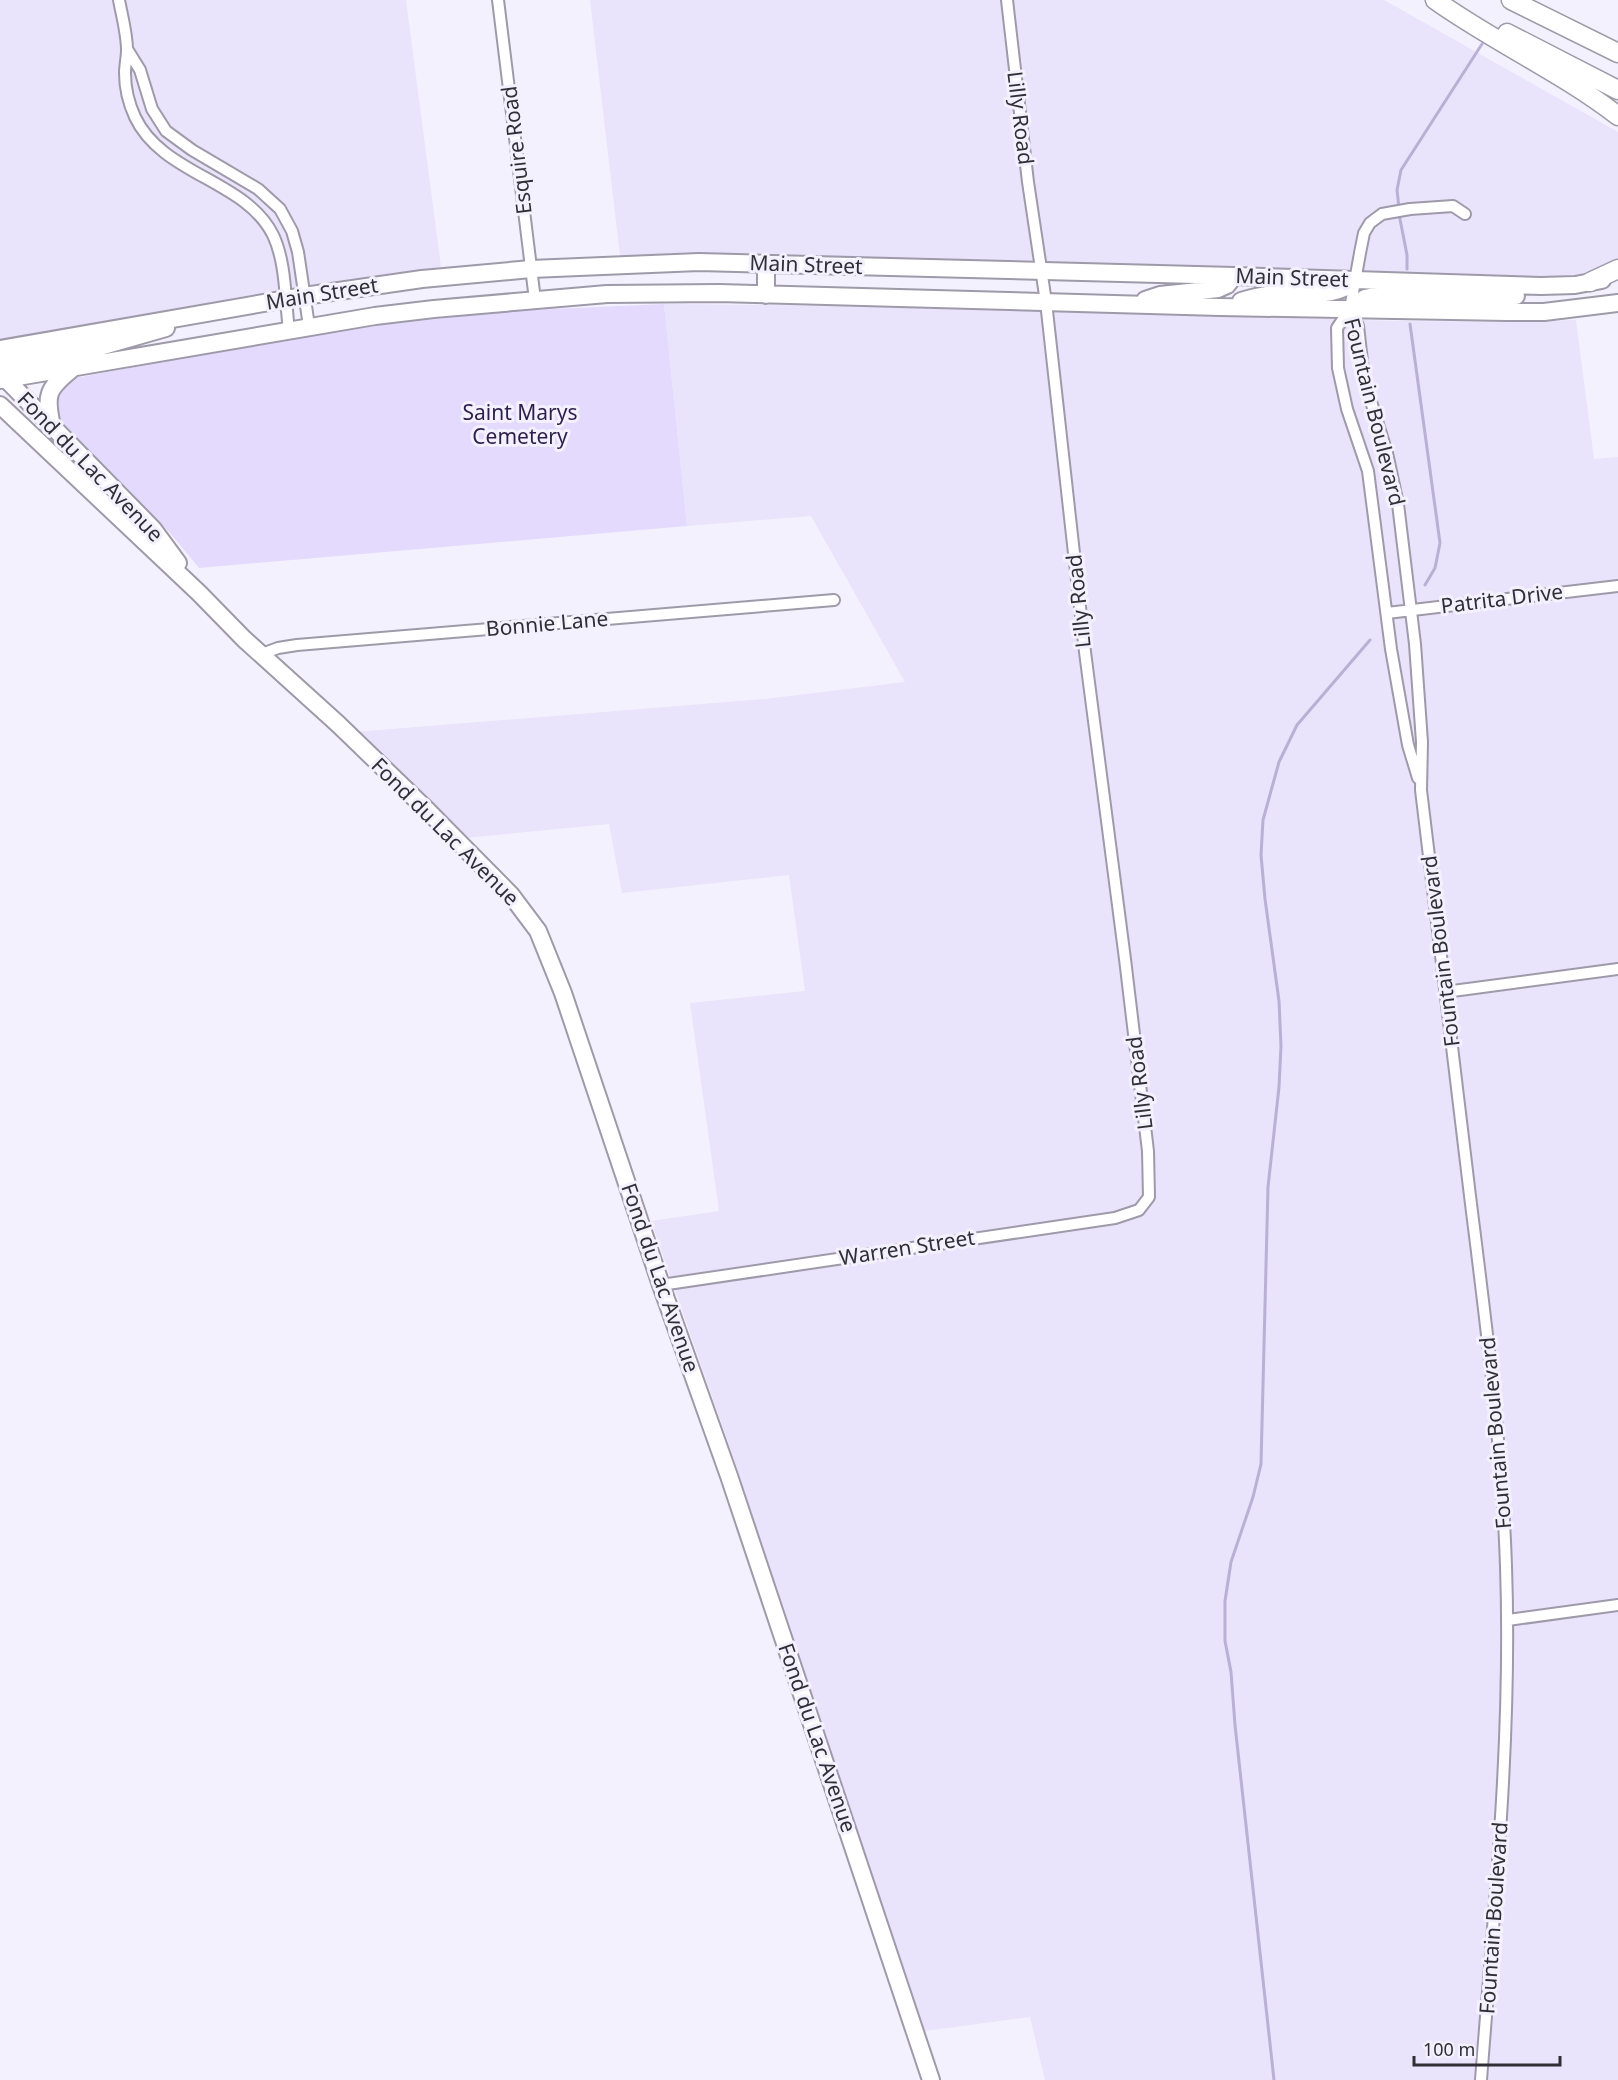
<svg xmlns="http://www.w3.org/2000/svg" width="1618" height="2080" font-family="'Noto Sans',sans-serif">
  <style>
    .built { fill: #e9e3fb }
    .green { fill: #e4dafe }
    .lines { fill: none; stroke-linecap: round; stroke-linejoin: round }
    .stream { stroke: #bab0d4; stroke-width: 3 }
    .street-casing { stroke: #9e9aa9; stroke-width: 14 }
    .primary-casing { stroke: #9e9aa9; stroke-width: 20 }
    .highway-casing { stroke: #9e9aa9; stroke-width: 21 }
    .street { stroke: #fff; stroke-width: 10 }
    .primary { stroke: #fff; stroke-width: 16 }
    .highway { stroke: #fff; stroke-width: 18 }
    .labels { text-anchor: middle; stroke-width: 6; stroke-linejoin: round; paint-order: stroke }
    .street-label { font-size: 21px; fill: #302f35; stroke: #f4f1fe }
    .park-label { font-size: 21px; fill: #2e1e4b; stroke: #f4f1fe }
  </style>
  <rect width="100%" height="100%" fill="#f4f1fe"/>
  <path class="built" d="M0,0H406L441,267L246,296L0,340Z
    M590,0H1384L1618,132V265L1590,274L1538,277H1502L1256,268L856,257L724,255L620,256Z
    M664,304L876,306L1396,321L1517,322L1576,320L1594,459L1618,457V2080H1045L1030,2017L925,2031L805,1680L737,1468L651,1221L719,1211L690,1003L805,991L789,875L622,893L609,824L465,838L354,732L765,699L905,682L811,516L687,526Z"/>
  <path class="green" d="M664,304L687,526L199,568L170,533L60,420L55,412L56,391L70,379L261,343L382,325L510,311Z"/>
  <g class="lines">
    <path class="stream" d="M1399,208L1397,190L1401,170L1482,44
      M1399,214L1407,255V269
      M1410,324L1440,543L1435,568L1425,585
      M1274,2080L1235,1725L1231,1672L1225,1641V1601L1231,1562L1253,1497L1261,1464L1268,1187L1279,1087L1281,1046L1279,1001L1265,899L1261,855L1263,820L1279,762L1297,725L1370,640"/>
    <defs>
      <path id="street" d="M119,0C122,16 127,34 127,50C127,58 125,65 125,73C125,88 129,104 135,117C162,175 246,180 273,235C286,262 285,299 289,330
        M498,0L535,300
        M127,49L140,70L152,109L166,131L192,150L258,189L280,209L292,231L298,252L309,326
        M1350,309L1358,326L1364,379L1387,453L1398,504L1415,644L1422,742L1421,790C1438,928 1454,1066 1471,1204C1486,1324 1502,1445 1506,1566C1512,1738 1494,1909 1481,2080
        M1387,613L1618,586
        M262,654L278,648L297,645L834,600
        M1418,778L1408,745L1391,649L1368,471L1347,409L1338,368L1337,328L1350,309L1360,253L1364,233L1370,223L1382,214L1410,209L1453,206L1465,214
        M1445,992L1618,969
        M661,1285L1115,1218L1139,1210L1149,1197L1148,1151L1125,959L1085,652L1046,302L1028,182L1007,0
        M1508,1620L1618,1605"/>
      <path id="primary" d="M766,295V264
        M1145,300L1160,295L1218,289L1227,285L1234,276
        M1241,301C1255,297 1269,294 1283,293C1309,292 1335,299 1356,280
        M1350,309L1365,298L1379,295L1516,296
        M0,349L304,296L422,279L531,269L699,262L737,263L1234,276L1541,286L1575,285L1602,280
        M0,365L96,348L166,328
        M1,374L153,529L178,563
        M0,380L375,316L434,309L607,294L719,293L1220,307L1507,312H1544L1618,303
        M0,405L199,593L244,639L338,724L428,811L511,895L538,931L563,993L661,1285L729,1476L931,2080
        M52,426C45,395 47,389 72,369"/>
      <path id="highway" d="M1435,0C1494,42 1561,72 1618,116
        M1511,0L1618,53
        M1507,33L1618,90
        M1590,282L1618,269"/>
    </defs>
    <use href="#street" class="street-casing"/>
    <use href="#primary" class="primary-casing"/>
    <use href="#highway" class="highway-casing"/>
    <use href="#street" class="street"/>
    <use href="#primary" class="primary"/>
    <use href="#highway" class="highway"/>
  </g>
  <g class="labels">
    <g class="street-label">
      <text transform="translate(1020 118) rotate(83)" y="7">Lilly Road</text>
      <text transform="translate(517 150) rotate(-97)" y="7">Esquire Road</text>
      <text transform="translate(806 265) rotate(2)" y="7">Main Street</text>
      <text transform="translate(1292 278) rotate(2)" y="7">Main Street</text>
      <text transform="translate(322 294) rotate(-9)" y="7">Main Street</text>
      <text transform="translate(1374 412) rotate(76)" y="7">Fountain Boulevard</text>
      <text transform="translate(90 467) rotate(46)" y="7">Fond du Lac Avenue</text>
      <text transform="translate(1502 599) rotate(-7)" y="7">Patrita Drive</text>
      <text transform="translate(1079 601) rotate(-96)" y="7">Lilly Road</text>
      <text transform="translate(547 624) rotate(-5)" y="7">Bonnie Lane</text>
      <text transform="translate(445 832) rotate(45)" y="7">Fond du Lac Avenue</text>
      <text transform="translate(1441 951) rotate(-97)" y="7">Fountain Boulevard</text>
      <text transform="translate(1140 1083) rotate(-97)" y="7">Lilly Road</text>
      <text transform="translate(907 1248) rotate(-9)" y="7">Warren Street</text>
      <text transform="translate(660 1278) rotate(71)" y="7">Fond du Lac Avenue</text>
      <text transform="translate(1496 1433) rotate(-95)" y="7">Fountain Boulevard</text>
      <text transform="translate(817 1738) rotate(71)" y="7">Fond du Lac Avenue</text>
      <text transform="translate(1494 1918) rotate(-86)" y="7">Fountain Boulevard</text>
    </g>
    <g class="park-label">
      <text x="520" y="420">Saint Marys<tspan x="520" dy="24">Cemetery</tspan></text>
    </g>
  </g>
  <path d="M1414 2056v9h146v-9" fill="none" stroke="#302f35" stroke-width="3"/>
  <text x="1423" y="2056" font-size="18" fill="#302f35" stroke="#f4f1fe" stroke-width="4.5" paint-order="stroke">100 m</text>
</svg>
